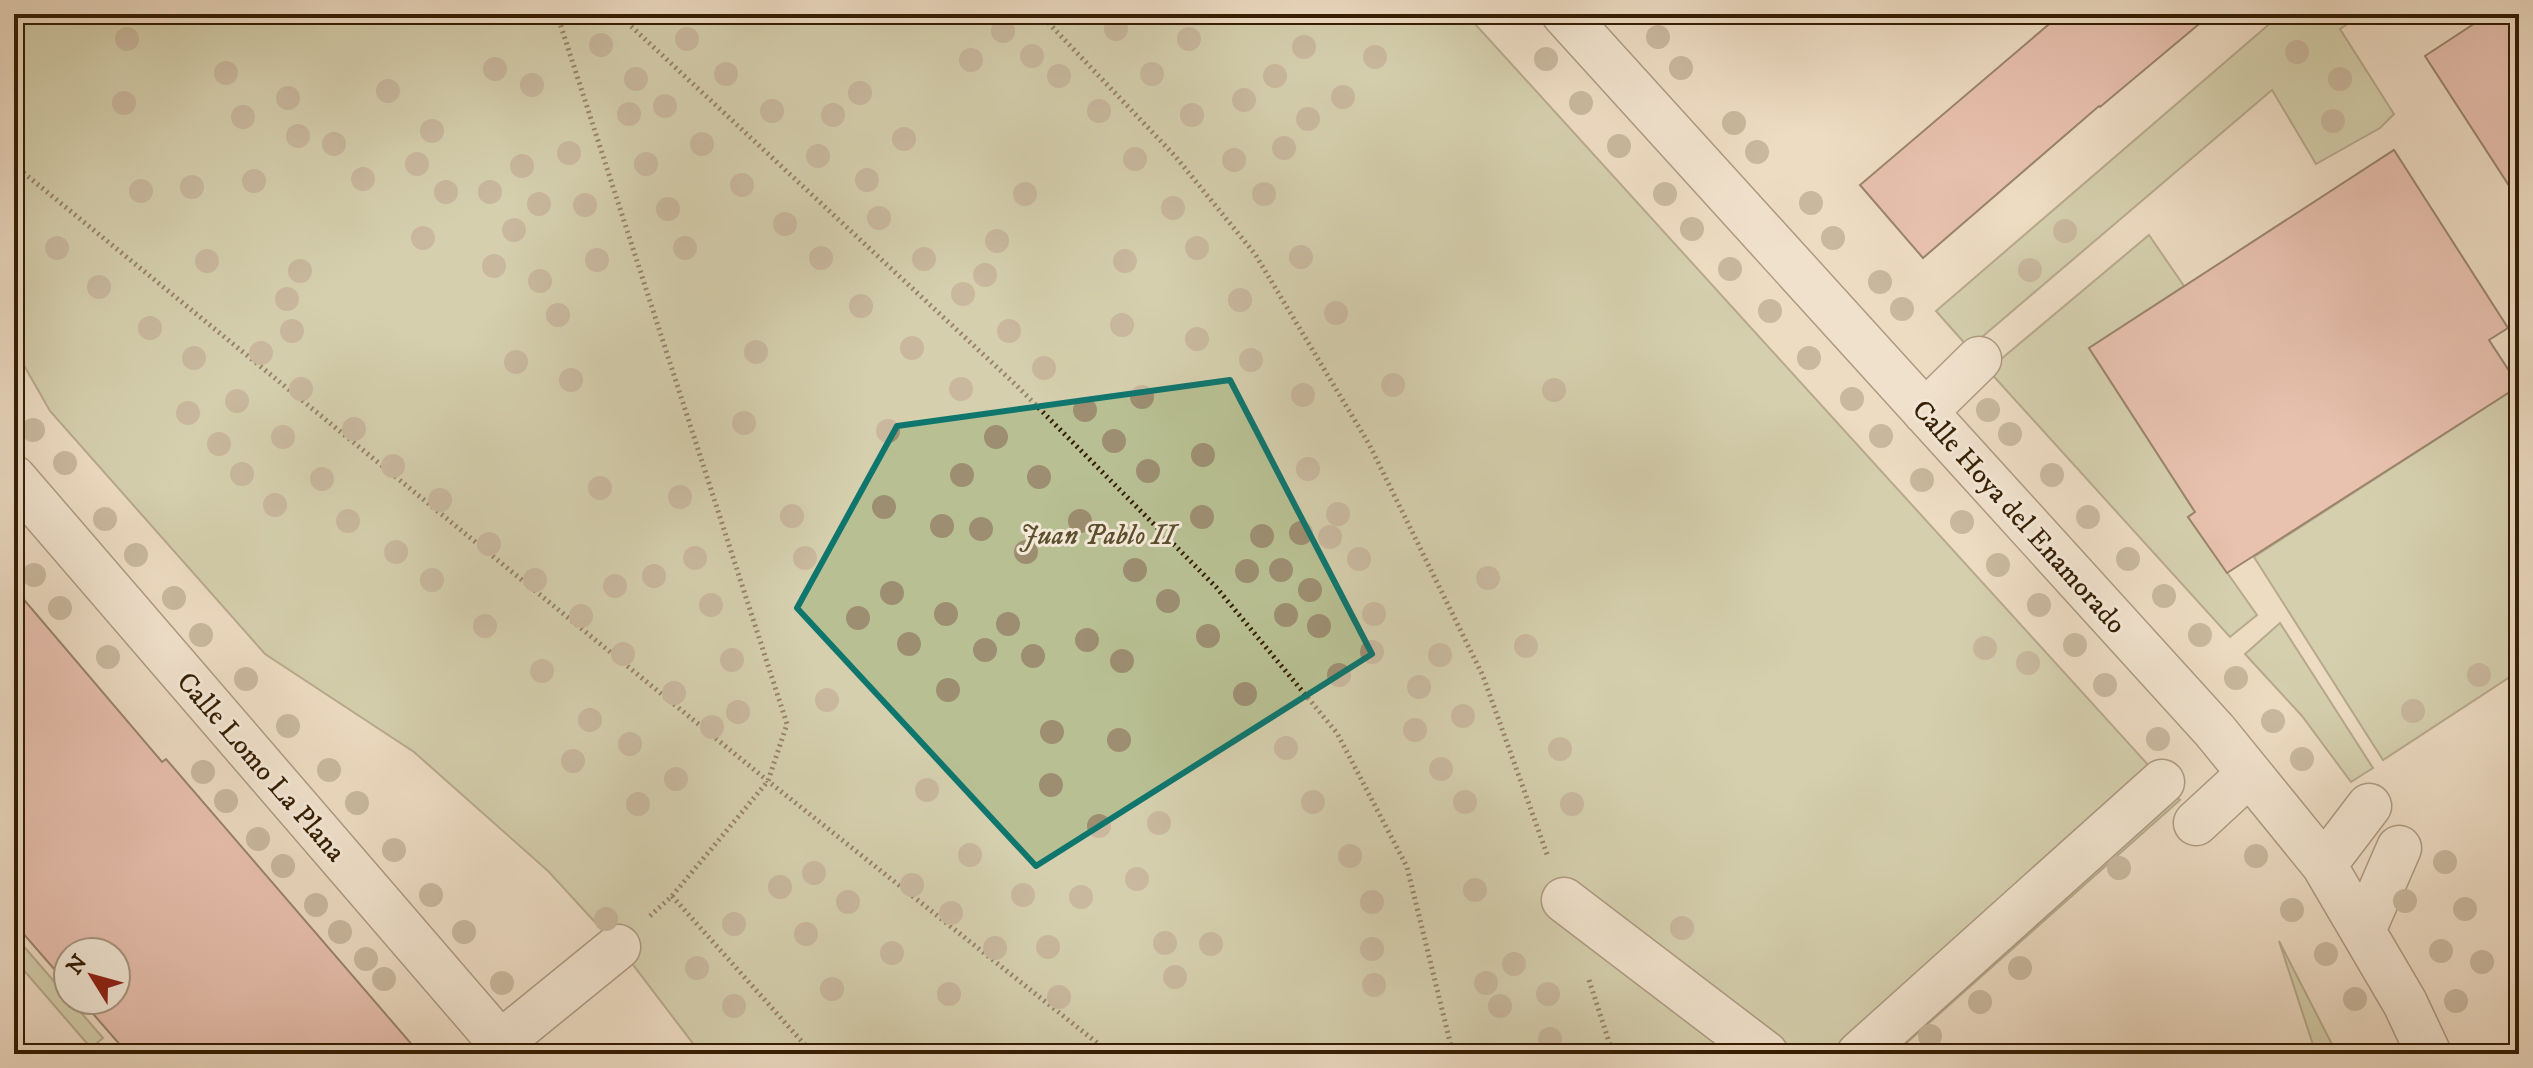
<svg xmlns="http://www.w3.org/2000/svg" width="2533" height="1068" font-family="'IM FELL DW Pica',serif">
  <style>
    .green { fill: #b8c093; stroke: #766f4b; stroke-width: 2 }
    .building { fill: #e2a397; stroke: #351e03; stroke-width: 2 }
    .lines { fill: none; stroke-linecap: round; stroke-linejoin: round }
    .minor-casing { stroke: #634d33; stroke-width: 47 }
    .path { stroke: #351e03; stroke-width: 5; stroke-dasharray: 2 4; stroke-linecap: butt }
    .minor { stroke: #f3e8d7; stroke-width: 44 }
    .tree { fill: #9d8e71 }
    .marked { fill: none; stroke: #0f766e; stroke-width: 6; stroke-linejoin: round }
    .labels { text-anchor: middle; stroke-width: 6; stroke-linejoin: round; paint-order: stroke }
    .street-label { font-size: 28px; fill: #351e03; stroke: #f3e8d7 }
    .park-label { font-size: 28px; font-style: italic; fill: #5c4f2e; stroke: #f3e8d7 }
  </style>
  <rect width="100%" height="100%" fill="#eddbc2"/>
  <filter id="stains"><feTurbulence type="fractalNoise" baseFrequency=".0025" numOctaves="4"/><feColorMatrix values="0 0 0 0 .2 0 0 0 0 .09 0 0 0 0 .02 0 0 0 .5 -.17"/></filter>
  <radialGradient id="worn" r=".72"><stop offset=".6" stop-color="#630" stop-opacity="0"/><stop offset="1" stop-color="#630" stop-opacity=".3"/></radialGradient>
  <path class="green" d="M14,14H1466L2180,800L1894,1054H701L627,957L548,871L414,752L265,654L50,411L14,348Z
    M2281,14H2363L2340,29L2394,114L2380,128L2316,164L2272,90L1969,348L1936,311Z
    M2149,235L2184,286L2089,348L2195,512L2188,517L2257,615L2230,637L1988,370Z
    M2519,386V674L2510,677L2383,760L2254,557Z
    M2280,623L2373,768L2351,782L2302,716L2245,654Z
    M14,935L103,1038L91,1048L14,959Z
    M2279,941L2337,1054H2316Z"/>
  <path class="building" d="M2061,14H2211L2100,107L2099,106L1923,258L1860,185Z
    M2489,14H2519V201L2425,56Z
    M2394,150L2508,328L2489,340L2519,386L2227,573L2188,517L2195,512L2089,348Z
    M14,588L162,762L166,759L420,1054H128L81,1000H116V952H68V985L14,923Z"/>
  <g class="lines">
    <defs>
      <path id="minor" d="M1564,14L2215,731L2324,865L2405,1003L2429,1054
        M1925,412L1979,359
        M14,478L510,1054
        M2196,823L2249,774
        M2324,865L2369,806
        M1564,900L1766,1054
        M2363,931L2399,848
        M500,1043L618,947
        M1859,1054L2162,782"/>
    </defs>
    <use href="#minor" class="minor-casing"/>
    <path class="path" d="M557,14L787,724L768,781L672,896L650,916
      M618,14L1016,385L1216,587L1337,733L1407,867L1453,1054
      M1040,14L1175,156L1255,254L1369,444L1483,676L1548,857
      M14,165L768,781L1111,1054
      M672,896L813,1054
      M1589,980L1613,1054"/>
    <use href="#minor" class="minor"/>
  </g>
  <g class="tree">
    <circle cx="1116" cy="29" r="12"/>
    <circle cx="1003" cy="31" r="12"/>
    <circle cx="1658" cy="37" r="12"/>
    <circle cx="127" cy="39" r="12"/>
    <circle cx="687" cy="39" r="12"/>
    <circle cx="1189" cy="39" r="12"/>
    <circle cx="601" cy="45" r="12"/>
    <circle cx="1304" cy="47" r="12"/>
    <circle cx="2297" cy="52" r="12"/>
    <circle cx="1032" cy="56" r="12"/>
    <circle cx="1375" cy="57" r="12"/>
    <circle cx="1546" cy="59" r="12"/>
    <circle cx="971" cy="60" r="12"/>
    <circle cx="1681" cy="68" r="12"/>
    <circle cx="495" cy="69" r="12"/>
    <circle cx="226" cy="73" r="12"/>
    <circle cx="726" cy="74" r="12"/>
    <circle cx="1152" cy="74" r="12"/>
    <circle cx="1059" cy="76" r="12"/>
    <circle cx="1275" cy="76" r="12"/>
    <circle cx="636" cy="79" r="12"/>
    <circle cx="2340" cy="79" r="12"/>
    <circle cx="532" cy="85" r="12"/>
    <circle cx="388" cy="91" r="12"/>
    <circle cx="860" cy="93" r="12"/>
    <circle cx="1343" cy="97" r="12"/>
    <circle cx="288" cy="98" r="12"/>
    <circle cx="1244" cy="100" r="12"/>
    <circle cx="124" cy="103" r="12"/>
    <circle cx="1581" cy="103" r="12"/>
    <circle cx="665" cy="106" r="12"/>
    <circle cx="772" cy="111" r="12"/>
    <circle cx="1099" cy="111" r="12"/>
    <circle cx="629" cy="114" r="12"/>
    <circle cx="833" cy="115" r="12"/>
    <circle cx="1192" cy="115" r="12"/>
    <circle cx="243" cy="117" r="12"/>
    <circle cx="1308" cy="119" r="12"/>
    <circle cx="2333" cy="121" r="12"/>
    <circle cx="1734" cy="123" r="12"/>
    <circle cx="432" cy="131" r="12"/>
    <circle cx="298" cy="136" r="12"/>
    <circle cx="904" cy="139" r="12"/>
    <circle cx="334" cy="144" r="12"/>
    <circle cx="702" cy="144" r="12"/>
    <circle cx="1619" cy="146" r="12"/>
    <circle cx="1284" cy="148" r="12"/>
    <circle cx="1757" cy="152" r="12"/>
    <circle cx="569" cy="153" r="12"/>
    <circle cx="818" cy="156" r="12"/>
    <circle cx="1135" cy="159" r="12"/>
    <circle cx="1234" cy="160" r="12"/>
    <circle cx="417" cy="164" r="12"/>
    <circle cx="646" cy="164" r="12"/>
    <circle cx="522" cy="166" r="12"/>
    <circle cx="363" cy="179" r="12"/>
    <circle cx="867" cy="180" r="12"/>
    <circle cx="254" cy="181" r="12"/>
    <circle cx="742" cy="185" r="12"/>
    <circle cx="192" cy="187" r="12"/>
    <circle cx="141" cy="191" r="12"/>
    <circle cx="446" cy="192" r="12"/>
    <circle cx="490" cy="192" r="12"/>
    <circle cx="1025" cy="194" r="12"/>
    <circle cx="1264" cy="194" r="12"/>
    <circle cx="1665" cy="194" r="12"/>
    <circle cx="1811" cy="203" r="12"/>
    <circle cx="539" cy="204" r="12"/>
    <circle cx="585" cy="205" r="12"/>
    <circle cx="1173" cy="208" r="12"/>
    <circle cx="668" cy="209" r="12"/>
    <circle cx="879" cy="218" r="12"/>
    <circle cx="785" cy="224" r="12"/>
    <circle cx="1692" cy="229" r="12"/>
    <circle cx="514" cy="230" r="12"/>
    <circle cx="2065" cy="231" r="12"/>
    <circle cx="423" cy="238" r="12"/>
    <circle cx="1833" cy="238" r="12"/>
    <circle cx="997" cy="241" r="12"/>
    <circle cx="57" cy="248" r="12"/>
    <circle cx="685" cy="248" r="12"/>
    <circle cx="1197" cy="248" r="12"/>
    <circle cx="1301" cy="257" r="12"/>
    <circle cx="821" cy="258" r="12"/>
    <circle cx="924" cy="259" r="12"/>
    <circle cx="597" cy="260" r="12"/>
    <circle cx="207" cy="261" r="12"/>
    <circle cx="1125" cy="261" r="12"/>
    <circle cx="494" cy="266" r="12"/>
    <circle cx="1730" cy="269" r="12"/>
    <circle cx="2030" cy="270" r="12"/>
    <circle cx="300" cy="271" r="12"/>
    <circle cx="985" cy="275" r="12"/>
    <circle cx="540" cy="281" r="12"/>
    <circle cx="1880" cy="282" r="12"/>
    <circle cx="99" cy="287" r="12"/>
    <circle cx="963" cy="294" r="12"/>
    <circle cx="287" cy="299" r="12"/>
    <circle cx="1240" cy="300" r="12"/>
    <circle cx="861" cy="306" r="12"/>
    <circle cx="1902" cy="309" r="12"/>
    <circle cx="1770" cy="311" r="12"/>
    <circle cx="1336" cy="313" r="12"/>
    <circle cx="558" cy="315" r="12"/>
    <circle cx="1122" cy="325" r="12"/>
    <circle cx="150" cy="328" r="12"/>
    <circle cx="292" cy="331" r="12"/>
    <circle cx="1009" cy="331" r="12"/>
    <circle cx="1197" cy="339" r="12"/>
    <circle cx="912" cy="348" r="12"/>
    <circle cx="756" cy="352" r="12"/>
    <circle cx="261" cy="353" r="12"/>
    <circle cx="194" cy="358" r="12"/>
    <circle cx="1809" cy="358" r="12"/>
    <circle cx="1251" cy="360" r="12"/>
    <circle cx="516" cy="362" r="12"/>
    <circle cx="1044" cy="368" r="12"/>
    <circle cx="571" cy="380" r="12"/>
    <circle cx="1393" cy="385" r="12"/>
    <circle cx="301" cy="389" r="12"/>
    <circle cx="961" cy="389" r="12"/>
    <circle cx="1554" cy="390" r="12"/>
    <circle cx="1303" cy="395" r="12"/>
    <circle cx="1142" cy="397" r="12"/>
    <circle cx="1852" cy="399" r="12"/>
    <circle cx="237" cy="401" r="12"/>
    <circle cx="1085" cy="410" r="12"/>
    <circle cx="1988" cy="410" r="12"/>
    <circle cx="188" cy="413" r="12"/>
    <circle cx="744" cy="423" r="12"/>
    <circle cx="354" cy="429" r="12"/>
    <circle cx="33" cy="430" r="12"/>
    <circle cx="888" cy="431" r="12"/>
    <circle cx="2010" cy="434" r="12"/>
    <circle cx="1881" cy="436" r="12"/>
    <circle cx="283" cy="437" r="12"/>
    <circle cx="996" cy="437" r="12"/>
    <circle cx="1114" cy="441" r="12"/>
    <circle cx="219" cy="444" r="12"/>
    <circle cx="1203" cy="455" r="12"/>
    <circle cx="65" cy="463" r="12"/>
    <circle cx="393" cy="466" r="12"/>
    <circle cx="1308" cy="469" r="12"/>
    <circle cx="1148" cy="471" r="12"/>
    <circle cx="242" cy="474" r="12"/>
    <circle cx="962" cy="475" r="12"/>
    <circle cx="2052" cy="475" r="12"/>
    <circle cx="1039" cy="477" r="12"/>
    <circle cx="322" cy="479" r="12"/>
    <circle cx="1922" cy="480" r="12"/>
    <circle cx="600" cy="488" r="12"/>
    <circle cx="680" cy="497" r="12"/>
    <circle cx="440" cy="500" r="12"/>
    <circle cx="275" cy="505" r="12"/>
    <circle cx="884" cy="507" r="12"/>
    <circle cx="1338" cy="514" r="12"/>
    <circle cx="792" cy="516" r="12"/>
    <circle cx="1202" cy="517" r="12"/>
    <circle cx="2088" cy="517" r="12"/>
    <circle cx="105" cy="519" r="12"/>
    <circle cx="348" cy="521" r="12"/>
    <circle cx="1080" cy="521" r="12"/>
    <circle cx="1962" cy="522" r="12"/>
    <circle cx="942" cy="526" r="12"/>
    <circle cx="981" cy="529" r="12"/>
    <circle cx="1301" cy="533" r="12"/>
    <circle cx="1262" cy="536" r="12"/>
    <circle cx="1330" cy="537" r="12"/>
    <circle cx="489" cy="544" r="12"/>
    <circle cx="396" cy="552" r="12"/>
    <circle cx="1026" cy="552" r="12"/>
    <circle cx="136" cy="555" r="12"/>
    <circle cx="695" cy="558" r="12"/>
    <circle cx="805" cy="558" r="12"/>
    <circle cx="1359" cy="559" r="12"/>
    <circle cx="2128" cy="559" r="12"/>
    <circle cx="1998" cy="565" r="12"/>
    <circle cx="1135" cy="570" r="12"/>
    <circle cx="1281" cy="570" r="12"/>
    <circle cx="1247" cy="571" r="12"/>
    <circle cx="34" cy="575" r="12"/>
    <circle cx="654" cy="576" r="12"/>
    <circle cx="1488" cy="578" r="12"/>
    <circle cx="432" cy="580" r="12"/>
    <circle cx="535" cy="580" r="12"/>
    <circle cx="615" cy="586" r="12"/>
    <circle cx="1310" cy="590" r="12"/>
    <circle cx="892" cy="593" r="12"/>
    <circle cx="2164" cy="596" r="12"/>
    <circle cx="174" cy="598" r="12"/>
    <circle cx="1168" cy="601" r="12"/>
    <circle cx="711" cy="605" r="12"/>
    <circle cx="2039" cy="605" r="12"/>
    <circle cx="60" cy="608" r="12"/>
    <circle cx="946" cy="614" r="12"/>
    <circle cx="1374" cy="614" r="12"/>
    <circle cx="1286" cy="615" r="12"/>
    <circle cx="581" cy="616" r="12"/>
    <circle cx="858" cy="618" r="12"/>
    <circle cx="1008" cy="624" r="12"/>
    <circle cx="485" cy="626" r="12"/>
    <circle cx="1319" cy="626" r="12"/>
    <circle cx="201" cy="635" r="12"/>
    <circle cx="2200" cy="635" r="12"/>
    <circle cx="1208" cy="636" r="12"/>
    <circle cx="1087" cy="640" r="12"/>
    <circle cx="909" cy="644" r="12"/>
    <circle cx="2075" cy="645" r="12"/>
    <circle cx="1526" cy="646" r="12"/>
    <circle cx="1985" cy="648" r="12"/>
    <circle cx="985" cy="650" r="12"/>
    <circle cx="1372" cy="652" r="12"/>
    <circle cx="623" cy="654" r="12"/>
    <circle cx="1440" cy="655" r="12"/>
    <circle cx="1033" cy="656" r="12"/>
    <circle cx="108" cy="657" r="12"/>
    <circle cx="732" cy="660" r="12"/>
    <circle cx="1122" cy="661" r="12"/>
    <circle cx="2028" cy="663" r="12"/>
    <circle cx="542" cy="671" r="12"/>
    <circle cx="1339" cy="675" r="12"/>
    <circle cx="2479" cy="675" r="12"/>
    <circle cx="2236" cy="678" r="12"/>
    <circle cx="246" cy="679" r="12"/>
    <circle cx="2105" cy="685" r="12"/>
    <circle cx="1419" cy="687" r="12"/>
    <circle cx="948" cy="690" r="12"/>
    <circle cx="674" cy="693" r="12"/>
    <circle cx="1245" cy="694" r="12"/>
    <circle cx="827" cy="700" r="12"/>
    <circle cx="2413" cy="711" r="12"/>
    <circle cx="738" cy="712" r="12"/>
    <circle cx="1463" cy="716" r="12"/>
    <circle cx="590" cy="720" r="12"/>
    <circle cx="2273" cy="721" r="12"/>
    <circle cx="288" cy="726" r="12"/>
    <circle cx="712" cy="727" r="12"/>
    <circle cx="1415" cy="730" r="12"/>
    <circle cx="1052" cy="732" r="12"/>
    <circle cx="2158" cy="739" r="12"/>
    <circle cx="1119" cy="740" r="12"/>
    <circle cx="630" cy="744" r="12"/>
    <circle cx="1286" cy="748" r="12"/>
    <circle cx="1560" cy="749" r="12"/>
    <circle cx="2302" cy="759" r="12"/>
    <circle cx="573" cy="761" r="12"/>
    <circle cx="1441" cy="769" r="12"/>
    <circle cx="329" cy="770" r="12"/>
    <circle cx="203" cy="772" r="12"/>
    <circle cx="676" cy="779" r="12"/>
    <circle cx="1051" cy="785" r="12"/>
    <circle cx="927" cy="790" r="12"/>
    <circle cx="226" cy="801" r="12"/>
    <circle cx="1313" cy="802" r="12"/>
    <circle cx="1465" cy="802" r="12"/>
    <circle cx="357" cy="803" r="12"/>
    <circle cx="638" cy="804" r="12"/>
    <circle cx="1572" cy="804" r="12"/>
    <circle cx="1159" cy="823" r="12"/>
    <circle cx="1099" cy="826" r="12"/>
    <circle cx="258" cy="839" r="12"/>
    <circle cx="394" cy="850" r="12"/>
    <circle cx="970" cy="855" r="12"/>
    <circle cx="1350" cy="856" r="12"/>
    <circle cx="2256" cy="856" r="12"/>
    <circle cx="2445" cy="862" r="12"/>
    <circle cx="283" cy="866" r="12"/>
    <circle cx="2119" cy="868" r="12"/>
    <circle cx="814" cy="873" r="12"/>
    <circle cx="1137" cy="879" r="12"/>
    <circle cx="912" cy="885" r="12"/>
    <circle cx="780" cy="887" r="12"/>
    <circle cx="1475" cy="890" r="12"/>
    <circle cx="431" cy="895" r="12"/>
    <circle cx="1023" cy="895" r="12"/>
    <circle cx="1081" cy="897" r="12"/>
    <circle cx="2405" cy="901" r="12"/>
    <circle cx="848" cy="902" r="12"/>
    <circle cx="1372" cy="902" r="12"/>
    <circle cx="316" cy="905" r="12"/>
    <circle cx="2465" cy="909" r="12"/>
    <circle cx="2292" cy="910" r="12"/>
    <circle cx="951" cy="913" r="12"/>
    <circle cx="606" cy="919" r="12"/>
    <circle cx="734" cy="924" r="12"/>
    <circle cx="1682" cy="928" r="12"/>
    <circle cx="340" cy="932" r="12"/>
    <circle cx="464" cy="932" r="12"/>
    <circle cx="806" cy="934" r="12"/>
    <circle cx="1165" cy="943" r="12"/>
    <circle cx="1211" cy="944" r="12"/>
    <circle cx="1048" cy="947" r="12"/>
    <circle cx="995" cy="948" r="12"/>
    <circle cx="1372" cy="949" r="12"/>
    <circle cx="2441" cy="951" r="12"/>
    <circle cx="892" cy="953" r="12"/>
    <circle cx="2326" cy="954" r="12"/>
    <circle cx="366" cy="959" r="12"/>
    <circle cx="2482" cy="962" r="12"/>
    <circle cx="1514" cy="964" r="12"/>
    <circle cx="697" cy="968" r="12"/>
    <circle cx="2020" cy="968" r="12"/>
    <circle cx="1175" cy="977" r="12"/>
    <circle cx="384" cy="979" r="12"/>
    <circle cx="502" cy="983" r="12"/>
    <circle cx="1486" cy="983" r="12"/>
    <circle cx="1374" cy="985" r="12"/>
    <circle cx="832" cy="989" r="12"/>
    <circle cx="949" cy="994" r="12"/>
    <circle cx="1548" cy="994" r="12"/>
    <circle cx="1059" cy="997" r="12"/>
    <circle cx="2355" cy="999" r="12"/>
    <circle cx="2456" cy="1001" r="12"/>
    <circle cx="1980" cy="1002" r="12"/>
    <circle cx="734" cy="1006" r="12"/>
    <circle cx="1500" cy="1006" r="12"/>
    <circle cx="1930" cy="1036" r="12"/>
    <circle cx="1550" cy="1039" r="12"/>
  </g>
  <path d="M0 0H2533V1068H0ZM1230,380L1372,654L1036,866L797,608L897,426Z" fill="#eddbc2" fill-opacity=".55" fill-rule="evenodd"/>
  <path class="marked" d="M1230,380L1372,654L1036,866L797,608L897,426Z"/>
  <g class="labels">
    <g class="street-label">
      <text transform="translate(2020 516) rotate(48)" y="10">Calle Hoya del Enamorado</text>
      <text transform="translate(262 766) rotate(49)" y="10">Calle Lomo La Plana</text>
    </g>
    <g class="park-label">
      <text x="1097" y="544">Juan Pablo II</text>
    </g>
  </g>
  <rect width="2533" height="1068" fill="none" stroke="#eddbc2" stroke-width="48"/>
  <rect x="16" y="16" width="2501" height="1036" fill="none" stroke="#351e03" stroke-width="4"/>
  <rect x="24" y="24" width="2485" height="1020" fill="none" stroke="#351e03" stroke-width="2"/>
  <g transform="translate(92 976) rotate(307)"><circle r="38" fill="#f3e8d7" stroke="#a79782" stroke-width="2"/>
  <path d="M0-6L14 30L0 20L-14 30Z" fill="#8f2418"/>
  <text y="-12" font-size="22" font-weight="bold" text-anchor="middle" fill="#351e03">N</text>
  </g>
  <rect width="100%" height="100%" filter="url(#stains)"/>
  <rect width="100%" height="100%" fill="url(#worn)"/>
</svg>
